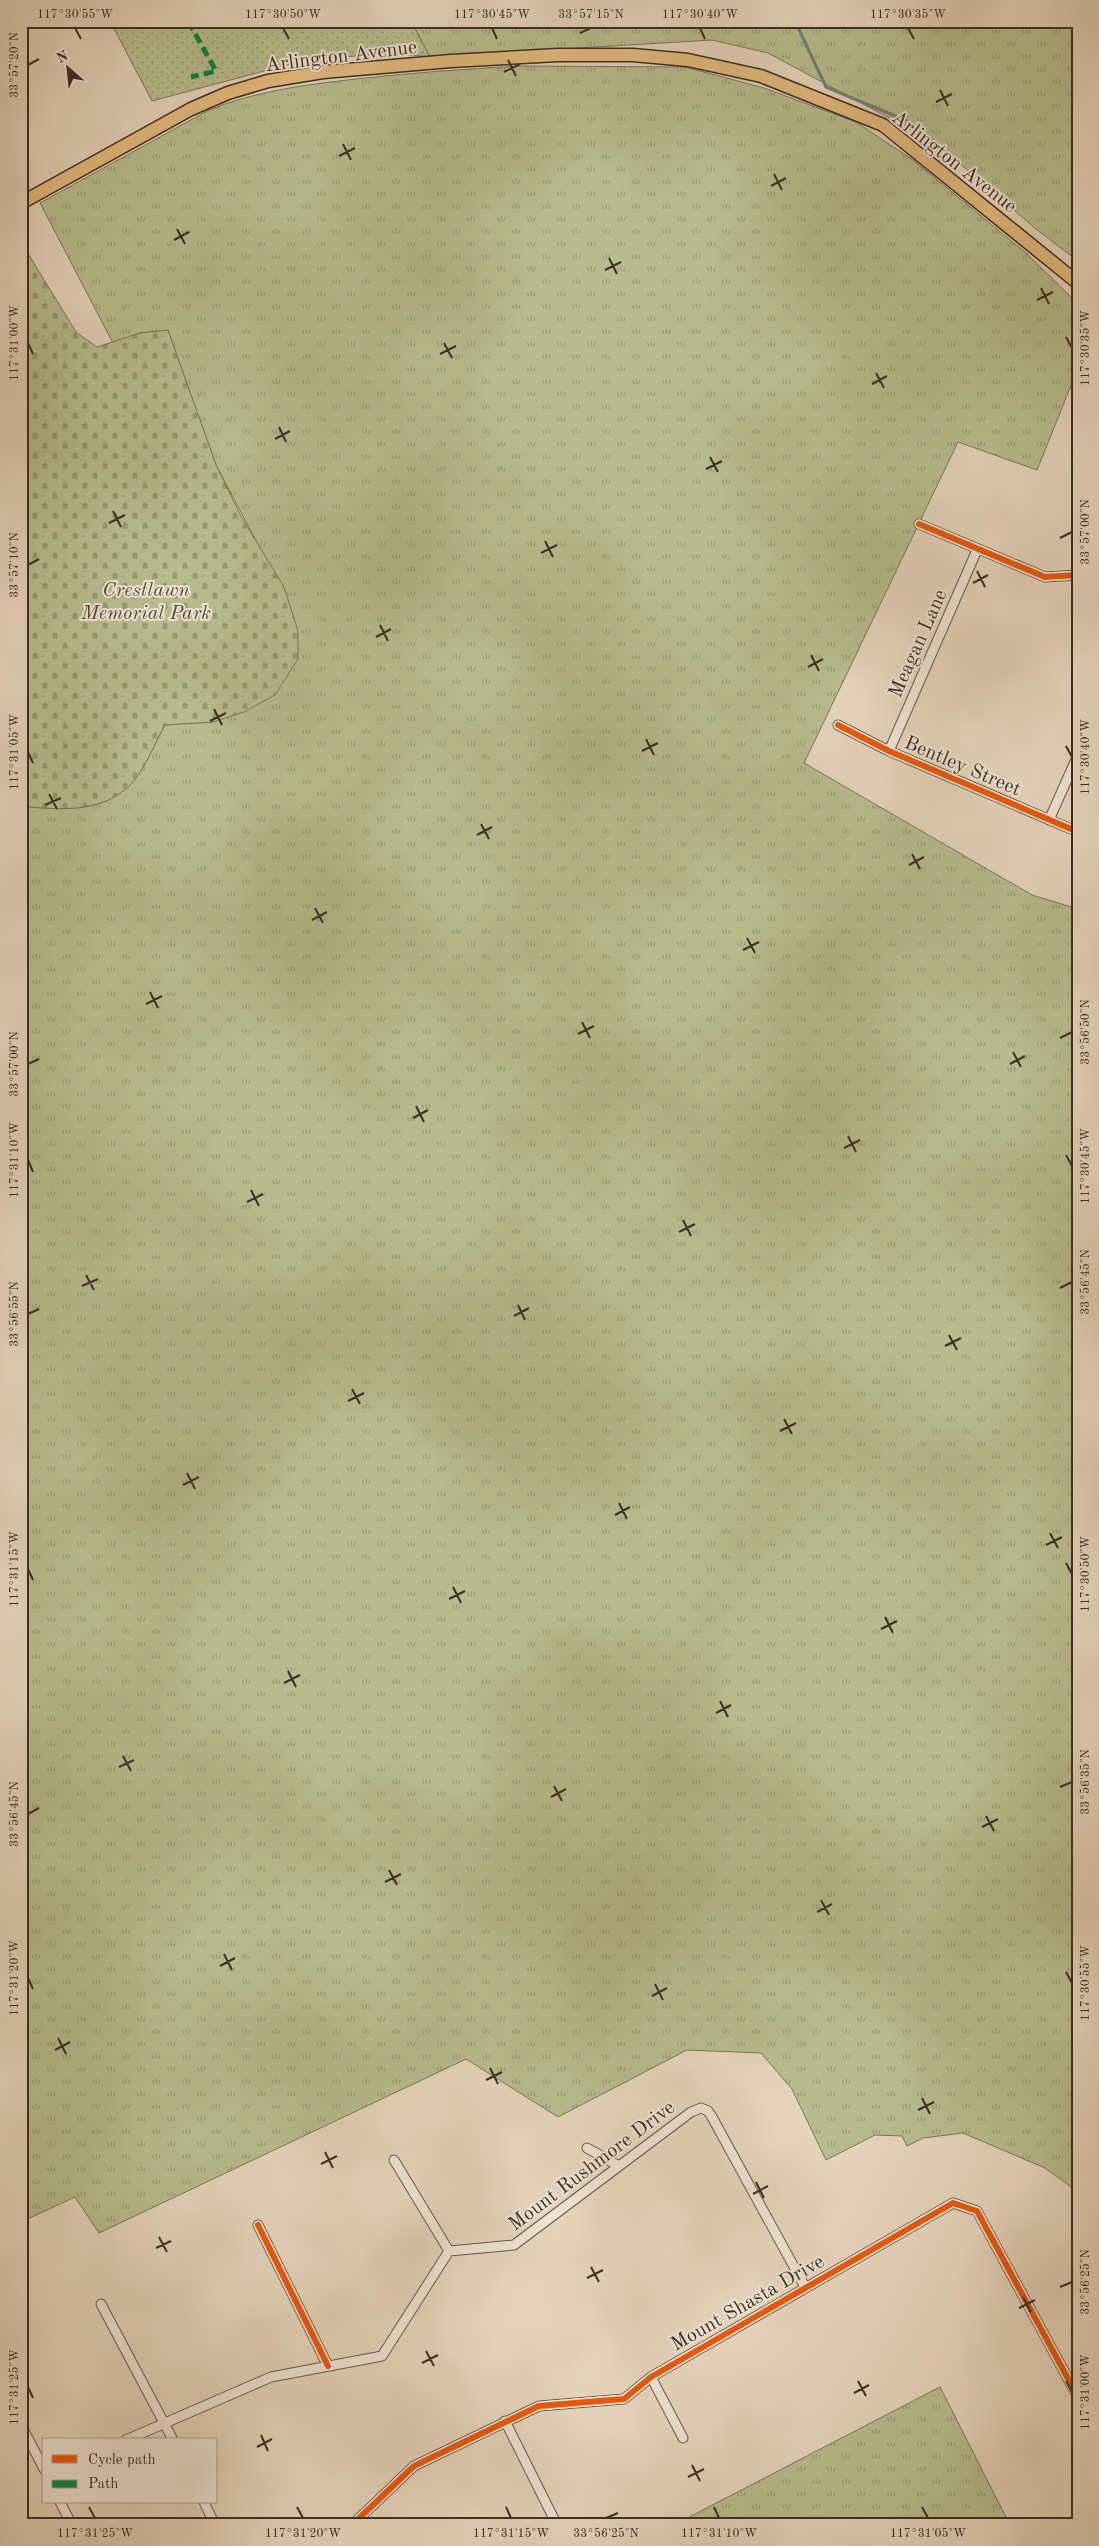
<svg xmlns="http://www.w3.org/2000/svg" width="1099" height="2546" font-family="'Old Standard TT',serif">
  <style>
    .grass { fill: url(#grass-tufts); stroke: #797558 }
    .cemetery { fill: url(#cemetery-stones); stroke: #797558 }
    .park { fill: url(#park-dots); stroke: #797558 }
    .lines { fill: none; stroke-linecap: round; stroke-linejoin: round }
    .stream { stroke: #72817a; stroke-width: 3 }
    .minor-casing { stroke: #665848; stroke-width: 11 }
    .primary-casing { stroke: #3b2e22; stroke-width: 15 }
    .minor { stroke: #eee3d3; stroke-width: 9 }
    .primary { stroke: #e2ba7e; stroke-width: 12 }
    .quiet { stroke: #00873e; stroke-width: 5; stroke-dasharray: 10 5; stroke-linecap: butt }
    .cycleway-casing { stroke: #eee3d3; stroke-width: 9 }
    .cycleway { stroke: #e8590c; stroke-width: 6 }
    .ticks { fill: none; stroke: #3b2e22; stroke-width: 2 }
    .labels { text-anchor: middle; stroke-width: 4; stroke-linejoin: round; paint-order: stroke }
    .street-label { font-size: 20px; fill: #3b2e22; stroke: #eee3d3 }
    .park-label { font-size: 20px; font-style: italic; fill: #544a38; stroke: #eee3d3 }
    .neatline { fill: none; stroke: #3b2e22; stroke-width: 2 }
    .ticks-label { font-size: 12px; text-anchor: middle; fill: #3b2e22 }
  </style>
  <defs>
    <pattern id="grass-tufts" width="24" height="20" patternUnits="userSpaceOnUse" patternTransform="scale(1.25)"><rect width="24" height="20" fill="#b7bc8e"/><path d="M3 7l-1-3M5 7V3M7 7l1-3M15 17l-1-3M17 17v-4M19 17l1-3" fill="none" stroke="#969974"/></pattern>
    <pattern id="cemetery-stones" width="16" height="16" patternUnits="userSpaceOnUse" patternTransform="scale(1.25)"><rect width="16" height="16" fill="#b7bc8e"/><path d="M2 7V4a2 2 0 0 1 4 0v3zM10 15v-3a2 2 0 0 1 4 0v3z" fill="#969974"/></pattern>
    <pattern id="park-dots" width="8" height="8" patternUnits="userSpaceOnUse" patternTransform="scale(1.25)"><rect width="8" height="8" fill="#b7bc8e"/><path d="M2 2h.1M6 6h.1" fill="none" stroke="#969974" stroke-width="1.8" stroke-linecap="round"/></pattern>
  </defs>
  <rect width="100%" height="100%" fill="#e5d4bb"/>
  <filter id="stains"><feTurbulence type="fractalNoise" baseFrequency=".004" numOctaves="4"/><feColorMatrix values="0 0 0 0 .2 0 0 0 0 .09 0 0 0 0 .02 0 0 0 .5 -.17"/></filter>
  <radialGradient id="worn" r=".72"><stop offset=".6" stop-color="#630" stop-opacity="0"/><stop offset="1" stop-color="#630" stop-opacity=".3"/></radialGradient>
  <path class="grass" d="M411,21H1078V261L1036,229L936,143L768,53L712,40L430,57Z
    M519,66L685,67L764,88L856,122L913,160L1026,253L1078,304V368L1037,470L958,442L804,763L1032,895L1078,909V2200L1070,2186L1045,2168L963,2133L923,2138L907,2146L902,2136L875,2135L826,2160L792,2089L761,2053L687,2050L558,2117L466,2059L99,2233L75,2197L21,2222V806C60,810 104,814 133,782C146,766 155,743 165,725L213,722L260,548L216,465L168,331L140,333L113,343L40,203L207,111C255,91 304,85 356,79C410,73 465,69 519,66Z
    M940,2387L1010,2525H674Z"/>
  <path class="cemetery" d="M21,248L27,252L76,332L97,347L140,333L168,330L216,465L241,516L284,587L298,631V659L275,695L244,712L213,722L165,725C155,743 146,766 133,782C104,814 60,810 21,806Z"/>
  <path class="park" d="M110,21H411L430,57L392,53L305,60L152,101Z"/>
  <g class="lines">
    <path class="stream" d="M795,21L826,87L907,121"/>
    <defs>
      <path id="minor" d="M919,524L1045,577L1078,575
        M1076,575L1078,556
        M838,725L889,751L1078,832
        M889,751L977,550
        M1049,820L1078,755
        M587,2148L619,2166
        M394,2160L449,2251
        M258,2225L328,2366
        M101,2304L173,2440
        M651,2377L683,2438
        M505,2421L557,2525
        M21,2425L44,2469
        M126,2440L271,2377L382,2356L449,2251L514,2245L691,2112L701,2108L708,2111L712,2117L805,2287
        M60,2502L72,2525
        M204,2502L215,2525
        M352,2525L414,2466L539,2406L624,2399L651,2377L953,2203L977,2211L1078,2397"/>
      <path id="primary" d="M21,203L191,109L228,93L268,81L323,72L451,61L558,55H633L688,60L761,76L883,125L1078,283"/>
    </defs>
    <use href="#minor" class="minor-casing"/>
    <use href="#primary" class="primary-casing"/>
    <use href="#minor" class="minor"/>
    <use href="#primary" class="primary"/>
    <path class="quiet" d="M188,21L216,71L191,77"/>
    <defs>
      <path id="cycleway" d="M919,524L1045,577L1078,575
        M838,725L889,751L1078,832
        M258,2225L328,2366
        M352,2525L414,2466L539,2406L624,2399L651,2377L953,2203L977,2211L1078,2397"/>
    </defs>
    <use href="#cycleway" class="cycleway-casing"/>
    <use href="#cycleway" class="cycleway"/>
  </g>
  <path class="ticks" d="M75,28L81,39M283,28L289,39M492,28L497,39M700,28L705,39M908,28L914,39M580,33L591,28M508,60L516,76M28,65L39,59M504,72L520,64M940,90L948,106M936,102L952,94M343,144L351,160M339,156L355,148M774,174L782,190M771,186L786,178M177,229L185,244M174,240L189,232M609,258L617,274M605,270L621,262M1041,288L1049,304M1037,300L1053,292M1066,337L1072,348M28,343L33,354M444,343L452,358M440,354L456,346M876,373L884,388M872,384L887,376M279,427L286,442M275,439L290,431M710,457L718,472M706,469L722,461M113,511L121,527M109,523L125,515M1060,538L1072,532M545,541L553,557M541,553L557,545M28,565L39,559M977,571L985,587M973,583L988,575M380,625L388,641M376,637L391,629M811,655L819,671M808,667L823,659M214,709L222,725M210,721L226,713M646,739L654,755M1066,746L1072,757M642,751L658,743M28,752L33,763M49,794L57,809M45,805L61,798M481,824L489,839M477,835L492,827M912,854L920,869M909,865L924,857M315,908L323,923M312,920L327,912M747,938L755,953M743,950L759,942M150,992L158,1008M146,1004L162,996M582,1022L590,1038M578,1034L594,1026M1060,1038L1072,1032M1013,1052L1021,1067M28,1064L39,1059M1010,1064L1025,1056M416,1106L424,1122M413,1118L428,1110M848,1136L856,1152M844,1148L860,1140M1066,1155L1072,1166M28,1160L33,1172M251,1190L259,1206M247,1202L263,1194M683,1220L691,1236M679,1232L695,1224M86,1275L94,1290M82,1286L98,1279M1060,1288L1072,1282M518,1305L525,1320M28,1314L39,1309M514,1316L529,1308M949,1335L957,1350M945,1346L961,1338M352,1389L360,1404M348,1401L364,1393M784,1419L792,1434M780,1431L796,1423M187,1473L195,1489M183,1485L199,1477M619,1503L627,1519M615,1515L630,1507M1050,1533L1058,1548M1046,1545L1062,1537M1066,1563L1072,1574M28,1569L33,1580M453,1587L461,1603M449,1599L465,1591M885,1617L893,1633M881,1629L897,1621M288,1671L296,1687M284,1683L300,1675M720,1701L728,1717M716,1713L731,1705M123,1756L131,1771M119,1767L134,1760M554,1786L562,1801M1060,1787L1072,1782M551,1797L566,1789M28,1814L39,1808M986,1816L994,1831M982,1827L998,1819M389,1870L397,1885M385,1882L401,1874M821,1900L829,1915M817,1912L832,1904M224,1954L232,1970M220,1966L235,1958M1066,1972L1072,1983M28,1978L33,1989M655,1984L663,2000M652,1996L667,1988M58,2038L66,2054M55,2050L70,2042M490,2068L498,2084M486,2080L502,2072M922,2098L930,2114M918,2110L934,2102M325,2152L333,2168M321,2164L337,2156M756,2182L764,2198M753,2194L768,2186M159,2237L167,2252M156,2248L171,2241M591,2267L599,2282M587,2278L603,2270M1060,2287L1072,2282M1023,2297L1031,2312M1019,2308L1035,2300M426,2351L434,2366M422,2363L438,2355M858,2381L866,2396M1066,2381L1072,2392M28,2387L33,2398M854,2393L869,2385M261,2435L268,2451M257,2447L272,2439M692,2465L700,2481M688,2477L704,2469M89,2507L95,2518M297,2507L303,2518M506,2507L511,2518M714,2507L719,2518M922,2507L928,2518M606,2518L618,2513"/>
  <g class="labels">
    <g class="street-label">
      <text transform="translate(341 55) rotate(-7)" y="7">Arlington Avenue</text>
      <text transform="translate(955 161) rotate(38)" y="7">Arlington Avenue</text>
      <text transform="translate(917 643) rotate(-66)" y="7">Meagan Lane</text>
      <text transform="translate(963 765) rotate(23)" y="7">Bentley Street</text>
      <text transform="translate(591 2165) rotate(-37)" y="7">Mount Rushmore Drive</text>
      <text transform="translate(747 2302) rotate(-30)" y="7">Mount Shasta Drive</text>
    </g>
    <g class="park-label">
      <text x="146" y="596">Crestlawn<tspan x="146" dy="23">Memorial Park</tspan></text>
    </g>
  </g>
  <rect width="1099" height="2546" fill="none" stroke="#e5d4bb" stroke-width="55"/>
  <rect x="42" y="2438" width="175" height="65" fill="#eee3d3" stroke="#a69b8c"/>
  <rect x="52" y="2455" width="25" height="8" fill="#e8590c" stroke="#a69b8c"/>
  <text x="88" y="2464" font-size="15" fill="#3b2e22">Cycle path</text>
  <rect x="52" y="2480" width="25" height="8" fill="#00873e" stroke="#a69b8c"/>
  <text x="88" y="2488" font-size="15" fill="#3b2e22">Path</text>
  <g transform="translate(68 68) rotate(333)" stroke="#eee3d3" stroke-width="4" paint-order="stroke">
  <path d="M0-4L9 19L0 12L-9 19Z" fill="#3b2e22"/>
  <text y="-8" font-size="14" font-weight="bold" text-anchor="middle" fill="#3b2e22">N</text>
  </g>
  <rect x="28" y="28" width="1044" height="2490" class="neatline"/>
  <g class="ticks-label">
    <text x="75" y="18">117°30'55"W</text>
    <text x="283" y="18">117°30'50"W</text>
    <text x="492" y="18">117°30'45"W</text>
    <text x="591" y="18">33°57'15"N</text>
    <text x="700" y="18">117°30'40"W</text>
    <text x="908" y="18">117°30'35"W</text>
    <text transform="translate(14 65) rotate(-90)" y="4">33°57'20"N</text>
    <text transform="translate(14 343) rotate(-90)" y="4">117°31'00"W</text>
    <text transform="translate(1085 348) rotate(-90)" y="4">117°30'35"W</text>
    <text transform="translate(1085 532) rotate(-90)" y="4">33°57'00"N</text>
    <text transform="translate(14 565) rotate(-90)" y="4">33°57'10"N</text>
    <text transform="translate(14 752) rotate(-90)" y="4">117°31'05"W</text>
    <text transform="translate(1085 757) rotate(-90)" y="4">117°30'40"W</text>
    <text transform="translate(1085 1032) rotate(-90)" y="4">33°56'50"N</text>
    <text transform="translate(14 1064) rotate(-90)" y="4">33°57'00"N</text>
    <text transform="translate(14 1160) rotate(-90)" y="4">117°31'10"W</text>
    <text transform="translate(1085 1166) rotate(-90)" y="4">117°30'45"W</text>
    <text transform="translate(1085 1282) rotate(-90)" y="4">33°56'45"N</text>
    <text transform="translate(14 1314) rotate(-90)" y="4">33°56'55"N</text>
    <text transform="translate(14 1569) rotate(-90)" y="4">117°31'15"W</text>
    <text transform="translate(1085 1574) rotate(-90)" y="4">117°30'50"W</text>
    <text transform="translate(1085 1782) rotate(-90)" y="4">33°56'35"N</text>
    <text transform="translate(14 1814) rotate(-90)" y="4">33°56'45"N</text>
    <text transform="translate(14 1978) rotate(-90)" y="4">117°31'20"W</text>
    <text transform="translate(1085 1983) rotate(-90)" y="4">117°30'55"W</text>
    <text transform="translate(1085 2282) rotate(-90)" y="4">33°56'25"N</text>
    <text transform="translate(14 2387) rotate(-90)" y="4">117°31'25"W</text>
    <text transform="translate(1085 2392) rotate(-90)" y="4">117°31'00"W</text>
    <text x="95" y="2537">117°31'25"W</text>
    <text x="303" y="2537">117°31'20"W</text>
    <text x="511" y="2537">117°31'15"W</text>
    <text x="606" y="2537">33°56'25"N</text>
    <text x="719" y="2537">117°31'10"W</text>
    <text x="928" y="2537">117°31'05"W</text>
  </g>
  <rect width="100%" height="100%" filter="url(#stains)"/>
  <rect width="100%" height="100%" fill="url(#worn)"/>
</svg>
